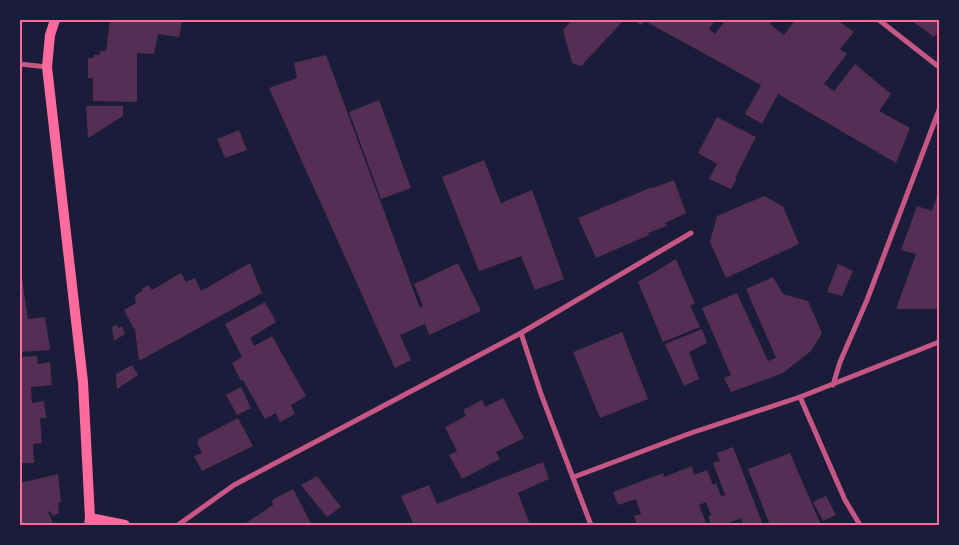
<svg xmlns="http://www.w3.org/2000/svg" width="959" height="545" font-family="'Space Grotesk',sans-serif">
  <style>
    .building { fill: #542f53 }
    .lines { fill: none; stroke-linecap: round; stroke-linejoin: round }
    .minor { stroke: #c65784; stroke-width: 5 }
    .secondary { stroke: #ff6b9d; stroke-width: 10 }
    .neatline { fill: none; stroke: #ff6b9d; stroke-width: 2 }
  </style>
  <rect width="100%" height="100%" fill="#1b1b3a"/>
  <path class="building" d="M110,20H182L179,37L158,34L154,54L137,53V102L93,101V78H88V58H94V55H100V51H106Z
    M572,20H624L581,66L572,63L563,30Z
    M633,20H715L709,29L715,34L724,22L722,20H773L770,24L784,35L795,20H837L854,32L840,49L847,54L824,84L834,91L855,64L891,94L879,111L910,128L896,163L778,94L762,124L745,114L761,85L645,21L641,25Z
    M911,20H939V30L934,37Z
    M326,55L420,308L423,306L414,284L458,263L481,311L429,335L425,324L400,335L411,360L395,368L269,88L297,78L294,63Z
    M379,100L411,188L381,199L349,112Z
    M86,106H123V116L88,138Z
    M717,117L756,137L735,178L737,179L731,189L709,179L717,164L698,153Z
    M239,130L247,150L225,158L217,139Z
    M484,160L501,203L532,190L564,279L535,290L521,256L479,271L442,177Z
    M674,180L686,213L665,223L667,226L648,233L649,235L596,258L578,218L652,187L653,188Z
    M939,191V309H896L916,254L901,250L917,206L932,211Z
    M764,196L786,208L784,209L799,244L726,278L710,242L717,216Z
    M676,259L695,304L690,305L700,327L663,342L638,282Z
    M250,263L262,293L139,361L135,329H134L124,310L136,303L135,296L143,290L142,289L148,285L152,290L181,273L186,282L195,278L201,291Z
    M838,264L853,271L842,296L827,292Z
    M20,265L28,319L45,317L50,350L20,352Z
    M773,277L783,294L808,301L822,333L811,351L783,373L731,392L724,378L731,375L702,308L737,293L768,361L776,358L746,289Z
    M265,302L276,322L250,338L254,346L272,336L306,396L291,405L295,414L280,422L276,413L265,419L243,380L241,381L232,363L242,357L225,324Z
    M117,325L119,328L122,326L125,334L114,341L112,327Z
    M702,329L707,343L689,352L699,379L684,386L665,344Z
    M622,332L648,399L600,418L573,352Z
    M37,356L38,364L50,362L52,385L31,387L32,403L44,401L46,418H40L42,443L33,444L34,463H20V357Z
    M132,365L138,375L117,389L116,374Z
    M241,387L251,408L237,415L226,395Z
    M503,398L524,438L496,452L500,459L462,479L449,455L457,451L445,427L466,416L463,410L482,400L485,407Z
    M238,418L253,446L202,471L194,456L202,453L197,442L199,441L198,439Z
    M733,447L763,525H743L741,518L729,523L730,525H711L708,516L711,515L706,502L699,505L707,525H637L634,516L641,514L636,499L618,505L613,492L663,473L664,477L692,466L694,475L707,470L713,485L716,483L721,496L725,495L713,463L720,461L717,453Z
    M790,453L821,525H770L748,469Z
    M543,462L549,479L518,493L530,525H414L401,496L429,485L437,504Z
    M58,474L61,502L58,503L59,513L53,516L50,511L48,512L54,525H20V483Z
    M317,476L341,507L327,517L301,485Z
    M293,489L312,525H243L273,505L272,500Z
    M826,496L836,515L823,521L813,502Z"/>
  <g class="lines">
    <path class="minor" d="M879,20L939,67
      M20,64L47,67
      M521,333L691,233
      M833,385L840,362L867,300L939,110
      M800,397L845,500L860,525
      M574,477L691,433L800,397L939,342
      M178,525L234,485L521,333L541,394L591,525"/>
    <path class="secondary" d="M55,20L50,35L47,67L83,382L90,518L89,525
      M90,518L125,525"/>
  </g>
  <rect width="959" height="545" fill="none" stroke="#1b1b3a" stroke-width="42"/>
  <rect x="21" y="21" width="917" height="503" class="neatline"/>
</svg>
